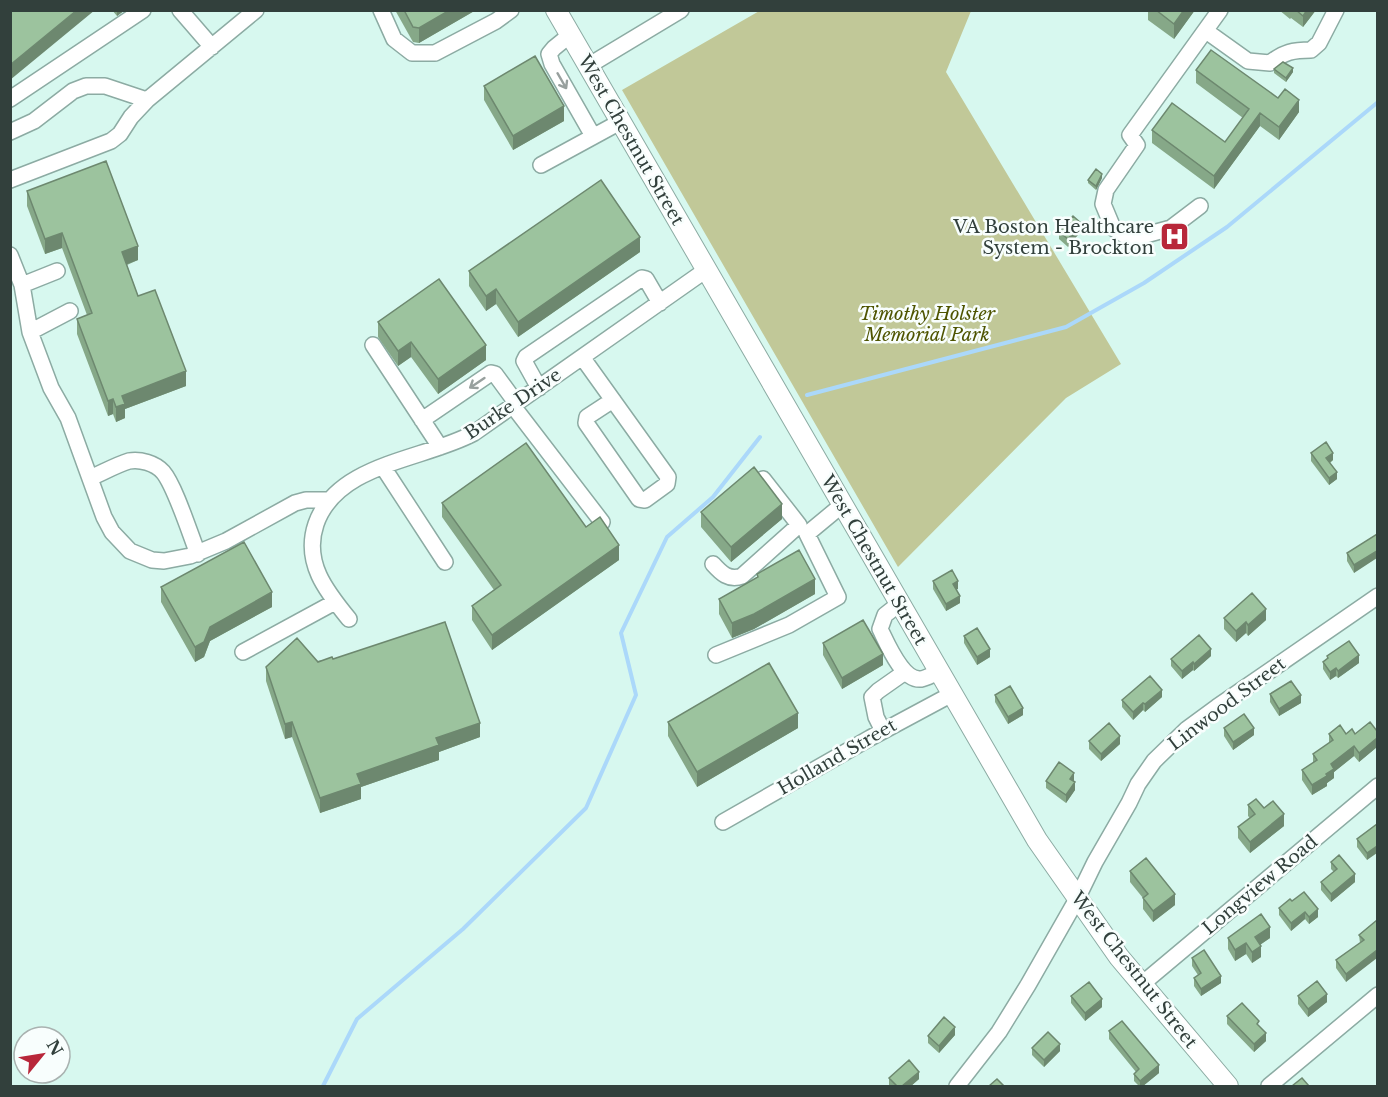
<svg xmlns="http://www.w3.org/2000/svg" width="1388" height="1097" font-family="'Libre Baskerville',serif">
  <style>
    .green { fill: #c1c898 }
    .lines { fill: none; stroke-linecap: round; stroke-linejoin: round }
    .stream { stroke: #abd8fa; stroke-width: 4 }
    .minor-casing { stroke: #8caba3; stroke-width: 18 }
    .major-casing { stroke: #8caba3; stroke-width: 22 }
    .minor { stroke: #fff; stroke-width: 15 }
    .major { stroke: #fff; stroke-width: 20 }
    .wall { fill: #86a888 }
    .shaded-wall { fill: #6d886f }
    .building { fill: #9cc39e; stroke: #6d886f; stroke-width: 1.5 }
    .oneway { stroke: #98a09e }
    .labels { text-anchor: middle; stroke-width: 5; stroke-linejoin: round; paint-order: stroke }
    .street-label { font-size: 18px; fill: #32403c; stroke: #f8fefd }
    .poi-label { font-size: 18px; fill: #32403c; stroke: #f8fefd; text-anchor: end }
    .park-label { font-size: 18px; font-style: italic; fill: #4e5400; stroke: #f8fefd }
  </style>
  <rect width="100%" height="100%" fill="#d7f8ef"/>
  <path class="green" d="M761,10L971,11L946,72L1121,364L1066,398L898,567L622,90Z"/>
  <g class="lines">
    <path class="stream" d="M807,395L1066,327L1144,283L1227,227L1378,102
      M323,1086L357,1019L463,929L586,808L636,695L621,633L667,537L713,497L760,437"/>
    <defs>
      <path id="minor" d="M180,10L212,47
        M381,10L394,39L412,53H435L496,21L511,10
        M1206,31L1248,61L1270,63C1284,52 1293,50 1311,50L1319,43L1336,10
        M570,35L554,48L549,54L552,64L593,136
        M588,66L681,10
        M10,99L143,10
        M10,132L34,121L73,91L86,86H105L147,100
        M541,165L620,122
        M10,180L111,141L120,134L131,117L147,100L256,10
        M1200,206L1171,228L1131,239L1113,228L1103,204L1106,190L1137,145L1130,135L1220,10
        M10,255L22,285L30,332L70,311
        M22,285L57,271
        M30,332L51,388L68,418L104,517L112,532L130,551L152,560L164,561L190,556L226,541L295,503L306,500H329
        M373,345L440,447
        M582,357L668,477L667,484L645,500L639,499L586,423L587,417L613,400
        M539,388L524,361L526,357L642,278L646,279L660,303
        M513,406L602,522
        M422,420L491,373L495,374L517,404
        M383,467L445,562
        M90,478C102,473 116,465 129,461C140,459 155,463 163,472C175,486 190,534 198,554
        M713,564C721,573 729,581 742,576L799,525L763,479
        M899,604L885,615L880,629C887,643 902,681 921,679C927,678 933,674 939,672
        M349,619C326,591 303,562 316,524C337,463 424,460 474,433L706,270
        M243,652L335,602
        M716,655L789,625L838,597L807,534L842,505
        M883,731L876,717L872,697L878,691L905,672
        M723,822L870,738L952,694
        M1142,984L1378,786
        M957,1086L999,1032L1028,985L1077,899L1095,862L1129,803L1138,784L1154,761L1187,729L1217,707L1378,596
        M1269,1086L1378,995"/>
      <path id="major" d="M556,10L1037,840L1119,957L1228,1086"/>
    </defs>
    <use href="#minor" class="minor-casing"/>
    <use href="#major" class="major-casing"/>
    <use href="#minor" class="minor"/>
    <use href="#major" class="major"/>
  </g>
  <path class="wall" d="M112,10H125L117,16Z
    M395,10H476L419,43L413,42Z
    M1148,10H1195L1174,39L1148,20Z
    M1279,10H1316L1303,27L1291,18L1290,19Z
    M1274,69L1293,72L1286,82L1274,73Z
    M1196,70L1278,98L1299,112L1279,140L1260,126L1214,189L1152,143V130L1225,142L1243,118L1196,83Z
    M484,86L564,121L513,150L484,100Z
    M1102,178L1096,190L1088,183V180Z
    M27,191L138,260L127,265L138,296L186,386L125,409V418L116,422L113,414L108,416L77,334V319L87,315L62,248L45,254L27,206Z
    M1081,231L1068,247L1059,239V232Z
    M640,252L518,337L496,304L486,311L469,286V271Z
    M378,322L486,360L438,394L411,357L398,366L378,337Z
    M1311,453L1333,460L1330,463L1337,479L1329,485L1311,461Z
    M442,503L586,527L619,560L492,650L472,620V606L494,590L442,517Z
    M701,512L782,519L731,562L701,527Z
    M1377,534L1354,573L1347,561V553Z
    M757,574L815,594L754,629L732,638L719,614V599L757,578Z
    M933,581L958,589H956L960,603L946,611L933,589Z
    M161,587L272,607L210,641L204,657L195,662L161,602Z
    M1224,618L1266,620L1248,636L1246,633L1236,642L1224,629Z
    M964,636L990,657L977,665L964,643Z
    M823,643L883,665L842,689L823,655Z
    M1211,656L1194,671L1193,670L1182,679L1171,666V659Z
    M1327,656L1359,663L1338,678L1336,676L1330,680L1323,669V662L1327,659Z
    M333,659L480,737L439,752V760L361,787V799L320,813L292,737L285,739L266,681V667Z
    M1270,694L1301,703L1279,716L1270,702Z
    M995,695L1023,715L1008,724L995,702Z
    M1162,697L1145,712L1143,710L1133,720L1122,707V700Z
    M668,722L798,728L697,787L668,736Z
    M1224,728L1254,735L1233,750L1224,736Z
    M1377,731V747L1359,762L1354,756L1334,772V778L1327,783V786L1312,795L1302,780V770L1313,763V754L1329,744V734H1355Z
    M1089,741L1120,744L1101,761L1089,749Z
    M1046,781H1074L1075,790L1066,803L1046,788Z
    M1248,805L1264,808L1284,826L1250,853L1238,838V827L1250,818L1248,816Z
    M1377,824L1367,860L1357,847V839Z
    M1331,862L1355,882L1331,902L1321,890V882L1334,872L1331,869Z
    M1130,871L1175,905L1153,922L1143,909V898L1130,882Z
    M1292,901L1318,917L1309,924L1305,919L1291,931L1279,915V908Z
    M1377,920L1346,982L1336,968V960L1360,943L1359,935Z
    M1228,938H1270L1260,945L1261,957L1252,963L1246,954L1235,961L1228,949Z
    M1192,958L1221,983L1201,996L1194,986V978L1198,975L1192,966Z
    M1071,996L1102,1007L1085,1021L1071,1003Z
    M1298,996L1327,1002L1308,1017L1298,1004Z
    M1227,1016L1259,1026L1266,1041L1254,1052L1227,1024Z
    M1109,1031L1159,1073L1143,1086H1139L1134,1081V1074L1136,1072L1109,1039Z
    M955,1035L939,1053L928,1043V1036Z
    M1032,1048L1060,1051L1044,1067L1032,1055Z
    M889,1078L919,1079L911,1086H891L889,1085Z"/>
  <path class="shaded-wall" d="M77,10H95L10,80V65Z
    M117,10H125L117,16Z
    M450,10H476L419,43V28Z
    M1184,10H1195L1174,39V24Z
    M1307,10H1316L1303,27V16Z
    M1293,68V72L1286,82V78Z
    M1299,100V112L1279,140V127Z
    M564,106V121L513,150V136Z
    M1260,113V126L1214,189V176Z
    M1102,174V178L1096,190V186Z
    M1081,223V231L1068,247V239Z
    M62,233V248L45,254V239Z
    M640,237V252L518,337V322Z
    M138,246V260L122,266V252Z
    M496,289V304L486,311V296Z
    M411,342V357L398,366V351Z
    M486,345V360L438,394V379Z
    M186,371V386L125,409V418L116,422V407L122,396Z
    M113,399V414L108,416V401Z
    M1333,453V460L1326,465V458Z
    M1337,472V479L1329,485V478Z
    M782,504V519L731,562V547Z
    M619,545V560L492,650V635Z
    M1377,551V558L1354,573V565Z
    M815,579V594L754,629L732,638V623Z
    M958,581V589L953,591V584Z
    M272,592V607L210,641L204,657L195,662V647L210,627Z
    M960,596V603L946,611V604Z
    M1266,609V620L1248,636V625Z
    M1246,622V633L1236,642V631Z
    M990,649V657L977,665V657Z
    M1211,649V656L1194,671V664Z
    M883,654V665L842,689V678Z
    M1359,655V663L1338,678V671Z
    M1193,662V670L1182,679V671Z
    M1336,668V676L1330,680V672Z
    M1162,690V697L1145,712V704Z
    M1301,695V703L1279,716V709Z
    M1143,703V710L1133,720V712Z
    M1023,708V715L1008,724V717Z
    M798,713V728L697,787V772Z
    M292,722V737L285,739V724Z
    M480,723V737L439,752V760L361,787V799L320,813V798L357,774L436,738Z
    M1254,728V735L1233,750V742Z
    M1120,736V744L1101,761V754Z
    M1377,738V747L1359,762V753Z
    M1354,746V756L1334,772V778L1327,783V786L1312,795V785L1326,774L1331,764Z
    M1074,773V781L1070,786V779Z
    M1075,782V790L1066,803V795Z
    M1284,814V826L1250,853V842Z
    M1377,846V853L1367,860V853Z
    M1355,874V882L1331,902V894Z
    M1175,894V905L1153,922V911Z
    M1318,909V917L1309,924V917Z
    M1305,912V919L1291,931V923Z
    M1270,927V938L1255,948V937Z
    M1246,943V954L1235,961V950Z
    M1261,946V957L1252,963V952Z
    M1377,950V958L1346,982V974Z
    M1221,976V983L1201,996V989Z
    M1327,994V1002L1308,1017V1009Z
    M1102,999V1007L1085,1021V1013Z
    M955,1027V1035L939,1053V1046Z
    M1266,1033V1041L1254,1052V1044Z
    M1060,1044V1051L1044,1067V1060Z
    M1159,1065V1073L1143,1086H1140V1081Z
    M919,1072V1079L911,1086H902Z"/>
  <path class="building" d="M10,10H77L10,65Z
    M404,10H450L419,28L413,27Z
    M1156,10H1184L1174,24Z
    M1296,10H1307L1303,16Z
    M1211,50L1278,98L1285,89L1299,100L1279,127L1260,113L1214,176L1152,130L1172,103L1225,142L1249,109L1196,70Z
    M535,56L564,106L513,136L484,86Z
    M1283,62L1293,68L1286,78L1274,69Z
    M106,161L138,246L122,252L138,296L155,290L186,371L122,396L125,404L116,407L113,399L108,401L77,319L92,313L62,233L45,239L27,191Z
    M1096,169L1102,174L1096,186L1088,180Z
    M601,180L640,237L518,322L496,289L486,296L469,271Z
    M1073,216L1081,223L1068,239L1059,232Z
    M439,279L486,345L438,379L411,342L398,351L378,322Z
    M1326,442L1333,453L1326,458L1337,472L1329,478L1311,453Z
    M526,443L586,527L600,517L619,545L492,635L472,606L501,585L442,503Z
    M754,467L782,504L731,547L701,512Z
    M1377,534V551L1354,565L1347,553Z
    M244,542L272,592L210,627L204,642L195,647L161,587Z
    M799,550L815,579L754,614L732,623L719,599L758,577L757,574Z
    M952,570L958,581L953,584L960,596L946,604L933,581Z
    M1252,593L1266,609L1248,625L1246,622L1236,631L1224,618Z
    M863,620L883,654L842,678L823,643Z
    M445,622L480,723L436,738L439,745L357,774L361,784L320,798L292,722L285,724L266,667L297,638L318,662L332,657L333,659Z
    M977,628L990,649L977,657L964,636Z
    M1199,635L1211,649L1194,664L1193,662L1182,671L1171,659Z
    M1349,641L1359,655L1338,671L1336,668L1330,672L1323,662L1328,658L1327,656Z
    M769,663L798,713L697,772L668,722Z
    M1150,676L1162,690L1145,704L1143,703L1133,712L1122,700Z
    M1291,681L1301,695L1279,709L1270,694Z
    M1010,686L1023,708L1008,717L995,695Z
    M1244,714L1254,728L1233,742L1224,728Z
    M1370,722L1377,731V738L1359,753L1354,746L1331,764L1334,769L1326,774L1327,776L1312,785L1302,770L1317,760L1313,754L1333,740L1329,734L1340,725L1346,734L1352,729L1355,734Z
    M1109,723L1120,736L1101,754L1089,741Z
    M1059,762L1074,773L1070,779L1075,782L1066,795L1046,781Z
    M1256,799L1264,808L1273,801L1284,814L1250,842L1238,827L1255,814L1248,805Z
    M1377,824V846L1367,853L1357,839Z
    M1339,855L1355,874L1331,894L1321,882L1337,869L1331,862Z
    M1146,858L1175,894L1153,911L1143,898L1148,894L1130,871Z
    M1304,892L1318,909L1309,917L1305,912L1291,923L1279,908L1290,899L1292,901Z
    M1261,914L1270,927L1255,937L1261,946L1252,952L1246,943L1235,950L1228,938Z
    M1377,920V950L1346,974L1336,960L1364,940L1359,935Z
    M1204,950L1221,976L1201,989L1194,978L1201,973L1192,958Z
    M1317,981L1327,994L1308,1009L1298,996Z
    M1089,982L1102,999L1085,1013L1071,996Z
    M1242,1003L1259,1021L1257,1024L1266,1033L1254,1044L1227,1016Z
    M944,1017L955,1027L939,1046L928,1036Z
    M1122,1021L1159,1065L1140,1081L1134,1074L1139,1069L1109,1031Z
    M1048,1032L1060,1044L1044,1060L1032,1048Z
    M909,1060L919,1072L902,1086H897L889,1078Z
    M1302,1078L1309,1086H1292Z
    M997,1079L1004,1086H989Z"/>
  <defs><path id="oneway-shaft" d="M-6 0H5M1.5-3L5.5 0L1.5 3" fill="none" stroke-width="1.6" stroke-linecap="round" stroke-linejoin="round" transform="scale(1.5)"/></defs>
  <g class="oneway">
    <use href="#oneway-shaft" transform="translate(562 81) rotate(60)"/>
    <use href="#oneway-shaft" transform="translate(477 383) rotate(146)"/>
  </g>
  <defs>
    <symbol id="hospital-square" viewBox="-11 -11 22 22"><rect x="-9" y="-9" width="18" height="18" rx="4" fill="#b8273a" stroke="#f8fefd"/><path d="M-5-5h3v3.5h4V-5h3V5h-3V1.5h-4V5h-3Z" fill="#fff"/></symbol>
  </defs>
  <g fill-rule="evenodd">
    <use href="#hospital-square" x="1158" y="220" width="33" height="33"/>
  </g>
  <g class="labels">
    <g class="street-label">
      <text transform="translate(631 140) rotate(60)" y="6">West Chestnut Street</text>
      <text transform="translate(513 404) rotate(-34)" y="6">Burke Drive</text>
      <text transform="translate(874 560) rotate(60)" y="6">West Chestnut Street</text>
      <text transform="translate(1227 704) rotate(-37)" y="6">Linwood Street</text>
      <text transform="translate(837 757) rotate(-30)" y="6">Holland Street</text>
      <text transform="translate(1260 885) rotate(-40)" y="6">Longview Road</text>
      <text transform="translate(1134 970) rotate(52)" y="6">West Chestnut Street</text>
    </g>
    <g class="poi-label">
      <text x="1154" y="233">VA Boston Healthcare<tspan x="1154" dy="21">System - Brockton</tspan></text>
    </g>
    <g class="park-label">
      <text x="927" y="320">Timothy Holster<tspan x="927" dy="21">Memorial Park</tspan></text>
    </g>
  </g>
  <rect width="1388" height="1097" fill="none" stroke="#32403c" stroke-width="24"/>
  <g transform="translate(42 1055) rotate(60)"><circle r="28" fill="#f8fefd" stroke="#a9b2b0" stroke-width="1.5"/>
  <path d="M0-4.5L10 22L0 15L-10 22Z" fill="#b8273a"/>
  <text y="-9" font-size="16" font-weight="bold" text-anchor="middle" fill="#32403c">N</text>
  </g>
</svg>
